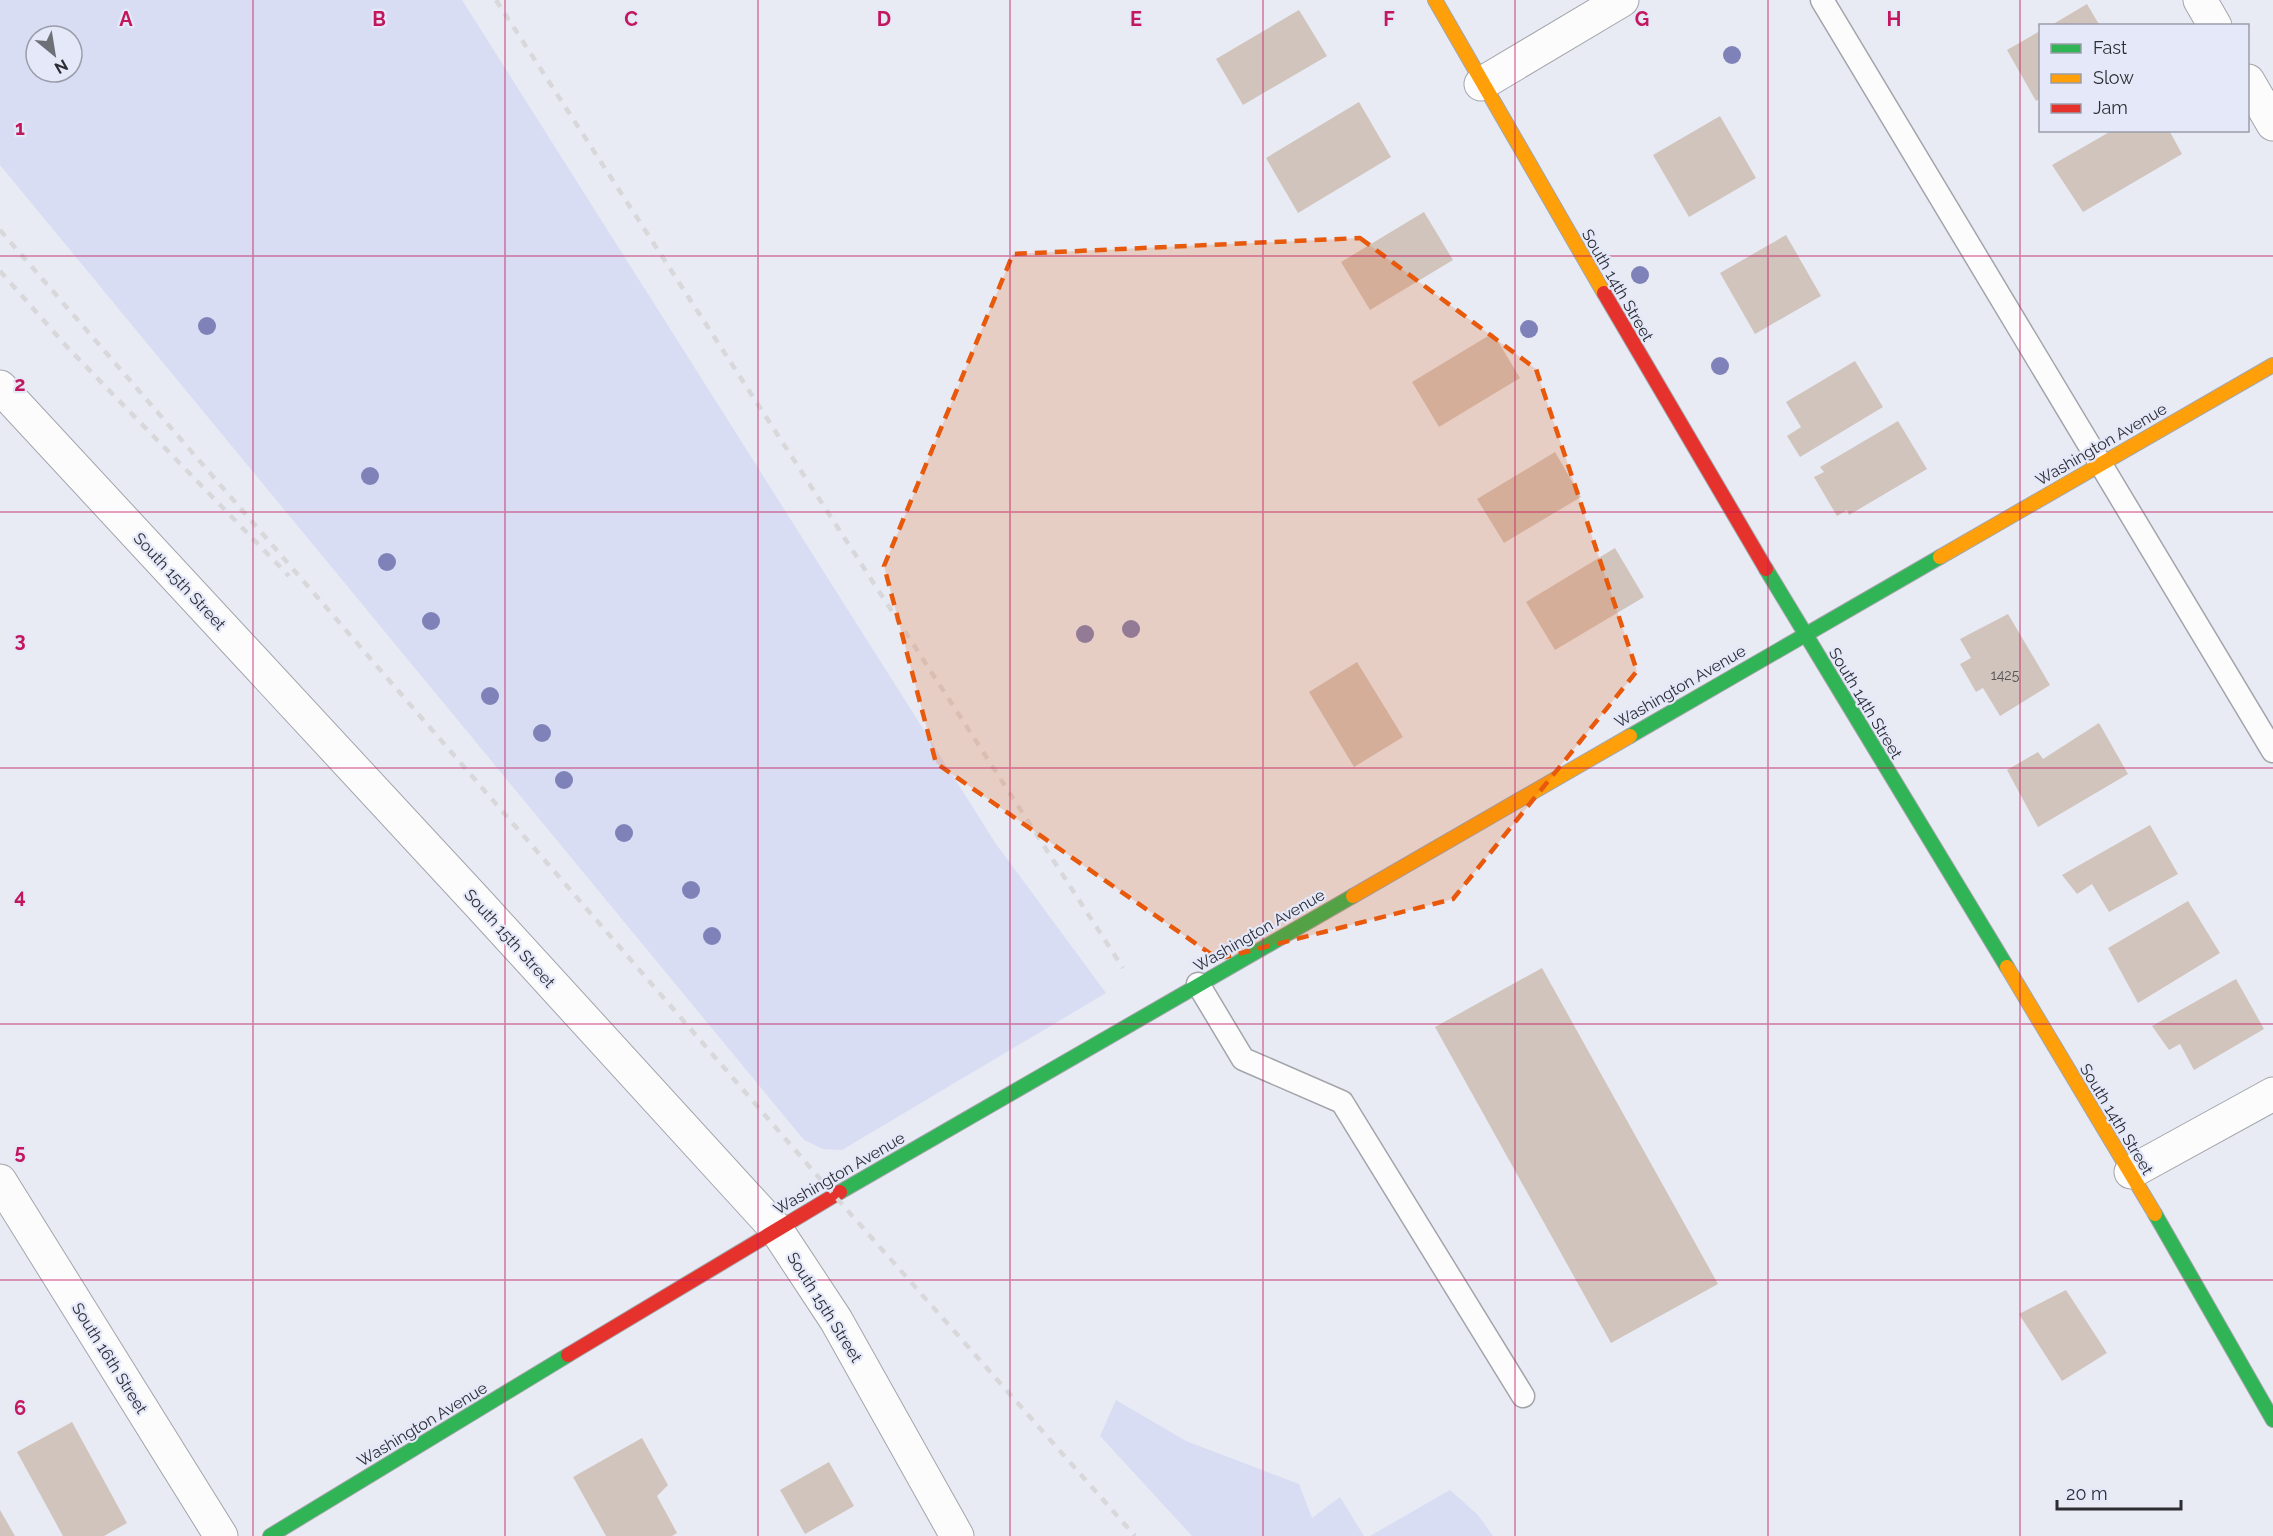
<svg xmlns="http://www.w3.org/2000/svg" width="2273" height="1536" font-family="Raleway,sans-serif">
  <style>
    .green { fill: #d8ddf3; fill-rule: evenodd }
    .building { fill: #d1c4bd }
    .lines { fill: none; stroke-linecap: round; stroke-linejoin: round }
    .lane-casing { stroke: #a3a5ab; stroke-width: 25 }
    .street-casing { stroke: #a3a5ab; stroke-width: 35 }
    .fast-casing { stroke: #a3a5ab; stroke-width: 16 }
    .slow-casing { stroke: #a3a5ab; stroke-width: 16 }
    .jam-casing { stroke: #a3a5ab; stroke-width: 16 }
    .lane { stroke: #fcfcfd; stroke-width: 22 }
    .street { stroke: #fcfcfd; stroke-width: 33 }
    .fast { stroke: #30b455; stroke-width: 14 }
    .slow { stroke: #ff9f0a; stroke-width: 14 }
    .jam { stroke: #e5322d; stroke-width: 14 }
    .rail { stroke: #d8d8db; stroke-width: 4.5; stroke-dasharray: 8 8; stroke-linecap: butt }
    .tree { fill: #7f82b8 }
    .marked { fill: #e8590c; fill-opacity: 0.2; stroke: #e8590c; stroke-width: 4.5; stroke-dasharray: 12 8; stroke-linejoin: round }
    .grid { fill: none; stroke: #c2185b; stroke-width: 1.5; stroke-opacity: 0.55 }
    .labels { text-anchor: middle; stroke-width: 4.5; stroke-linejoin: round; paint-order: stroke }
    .number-label { font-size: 14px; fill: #545356 }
    .street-label { font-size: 16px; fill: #2b2d33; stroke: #e4e8f8 }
    .grid-label { font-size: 20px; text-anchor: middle; font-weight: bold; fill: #c2185b; stroke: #e4e8f8; stroke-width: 4.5; stroke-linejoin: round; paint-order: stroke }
  </style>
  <rect width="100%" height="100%" fill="#e8ebf4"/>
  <path class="green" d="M0,0H462L996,844L1106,993L842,1150L823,1149L804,1140L0,165ZM36,36H72V72H36Z
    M1116,1400L1186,1441L1299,1484L1312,1518L1340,1497L1364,1536H1192L1100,1436Z
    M1450,1490L1478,1515L1493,1536H1370Z"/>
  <path class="building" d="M2087,4L2100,26H2050Z
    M1299,10L1327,56L1243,105L1216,59Z
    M2040,31V99L2036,101L2007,50Z
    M1359,102L1391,157L1298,213L1266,158Z
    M1720,116L1756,178L1689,217L1653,155Z
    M2113,130H2169L2182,154L2083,212L2052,165Z
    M1424,212L1453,260L1370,310L1341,262Z
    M1786,235L1821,296L1755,334L1720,273Z
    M1493,333L1520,378L1439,427L1412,382Z
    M1855,361L1883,407L1800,457L1787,436L1801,427L1786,402Z
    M1898,421L1927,469L1849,515L1847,510L1837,516L1814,477L1824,472L1820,467Z
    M1555,452L1581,497L1504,543L1477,499Z
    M1615,548L1644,597L1555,650L1526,602Z
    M2008,614L2050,685L2000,716L1983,688L1976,692L1960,664L1971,658L1960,639Z
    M1357,662L1403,737L1354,767L1309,692Z
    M2099,723L2128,774L2038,827L2007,770L2038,752L2043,759Z
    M2150,825L2178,874L2109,912L2092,884L2077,894L2062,875Z
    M2188,901L2220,953L2138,1003L2108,948Z
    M1542,968L1718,1284L1611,1343L1435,1027Z
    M2236,979L2264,1029L2194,1070L2180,1044L2169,1050L2152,1026Z
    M2066,1290L2107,1353L2062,1381L2019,1314Z
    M72,1422L127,1523L104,1536H63L17,1452Z
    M642,1438L668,1485L657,1496L677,1533L672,1536H606L573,1477Z
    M829,1462L854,1506L805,1534L780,1490Z
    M0,1510L15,1536H0Z"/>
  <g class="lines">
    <defs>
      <path id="lane" d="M1822,0L2273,751
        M1198,984L1243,1059L1342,1102L1523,1396"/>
      <path id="street" d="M2200,0L2215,26
        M2248,81L2273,124
        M1481,84L1622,0
        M0,387L480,905L776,1229L836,1320L957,1536
        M2131,1172L2273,1094
        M0,1181L221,1536"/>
      <path id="fast" d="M1766,569L2007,967
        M1630,736L1940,557
        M840,1192L1353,896
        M2155,1214L2273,1420
        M270,1536L568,1355"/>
      <path id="slow" d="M1435,0L1604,293
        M1940,557L2273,365
        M1353,896L1630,736
        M2007,967L2155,1214"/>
      <path id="jam" d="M1604,293L1766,569
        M568,1355L840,1192"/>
    </defs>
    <use href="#lane" class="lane-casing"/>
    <use href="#street" class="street-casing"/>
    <use href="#fast" class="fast-casing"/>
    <use href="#slow" class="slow-casing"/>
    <use href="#jam" class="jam-casing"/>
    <use href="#lane" class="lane"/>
    <use href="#street" class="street"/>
    <use href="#fast" class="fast"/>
    <use href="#slow" class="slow"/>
    <use href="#jam" class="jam"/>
    <path class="rail" d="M496,0L1123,968
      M0,230L834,1195L1135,1536
      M0,271L69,349L289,576"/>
  </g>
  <g class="tree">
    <circle cx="1732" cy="55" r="9"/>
    <circle cx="1640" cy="275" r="9"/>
    <circle cx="207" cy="326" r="9"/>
    <circle cx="1529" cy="329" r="9"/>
    <circle cx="1720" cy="366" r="9"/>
    <circle cx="370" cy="476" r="9"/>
    <circle cx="387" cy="562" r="9"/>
    <circle cx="431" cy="621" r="9"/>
    <circle cx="1131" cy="629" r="9"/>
    <circle cx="1085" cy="634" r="9"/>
    <circle cx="490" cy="696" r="9"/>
    <circle cx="542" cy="733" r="9"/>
    <circle cx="564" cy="780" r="9"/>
    <circle cx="624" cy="833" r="9"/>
    <circle cx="691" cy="890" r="9"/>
    <circle cx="712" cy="936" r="9"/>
  </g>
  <path class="marked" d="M1360,238L1536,369L1637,671L1453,899L1218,959L936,763L884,566L1013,254Z"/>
  <path class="grid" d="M253,0V1536M505,0V1536M758,0V1536M1010,0V1536M1263,0V1536M1515,0V1536M1768,0V1536M2020,0V1536M0,256H2273M0,512H2273M0,768H2273M0,1024H2273M0,1280H2273"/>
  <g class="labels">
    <g class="number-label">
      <text x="2005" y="680">1425</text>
    </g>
    <g class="street-label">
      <text transform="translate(1618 285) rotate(60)" y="6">South 14th Street</text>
      <text transform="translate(2101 444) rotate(-30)" y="6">Washington Avenue</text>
      <text transform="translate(180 581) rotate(47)" y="6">South 15th Street</text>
      <text transform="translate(1680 686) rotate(-30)" y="6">Washington Avenue</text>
      <text transform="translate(1866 703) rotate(59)" y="6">South 14th Street</text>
      <text transform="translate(1259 930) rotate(-30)" y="6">Washington Avenue</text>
      <text transform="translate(510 938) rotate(48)" y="6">South 15th Street</text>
      <text transform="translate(2117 1119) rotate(59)" y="6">South 14th Street</text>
      <text transform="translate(839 1173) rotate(-30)" y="6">Washington Avenue</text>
      <text transform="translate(825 1307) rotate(58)" y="6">South 15th Street</text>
      <text transform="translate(110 1358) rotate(58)" y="6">South 16th Street</text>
      <text transform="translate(422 1424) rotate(-31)" y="6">Washington Avenue</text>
    </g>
  </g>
  <g class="grid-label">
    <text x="126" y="26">A</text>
    <text x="379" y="26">B</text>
    <text x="631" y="26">C</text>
    <text x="884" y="26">D</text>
    <text x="1136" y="26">E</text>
    <text x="1389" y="26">F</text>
    <text x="1642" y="26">G</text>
    <text x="1894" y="26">H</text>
    <text x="20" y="135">1</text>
    <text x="20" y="391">2</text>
    <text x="20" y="647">3</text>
    <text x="20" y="903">4</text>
    <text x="20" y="1159">5</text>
    <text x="20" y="1415">6</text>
  </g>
  <rect x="2039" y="24" width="210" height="108" fill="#e4e8f8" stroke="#9a9da9" stroke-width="1.5"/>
  <rect x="2051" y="44" width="30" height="9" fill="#30b455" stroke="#9a9da9" stroke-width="1.5"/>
  <text x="2093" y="54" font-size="18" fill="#2b2d33">Fast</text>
  <rect x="2051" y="74" width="30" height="9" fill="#ff9f0a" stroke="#9a9da9" stroke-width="1.5"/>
  <text x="2093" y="84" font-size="18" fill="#2b2d33">Slow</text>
  <rect x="2051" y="104" width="30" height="9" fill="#e5322d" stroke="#9a9da9" stroke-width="1.5"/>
  <text x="2093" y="114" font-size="18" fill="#2b2d33">Jam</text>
  <g transform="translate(54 54) rotate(150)"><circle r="28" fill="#e4e8f8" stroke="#9a9da9" stroke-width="1.5"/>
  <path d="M0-4.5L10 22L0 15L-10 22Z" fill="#6d7077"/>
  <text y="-9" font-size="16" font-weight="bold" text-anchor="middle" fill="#2b2d33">N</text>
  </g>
  <path d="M2057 1500v9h124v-9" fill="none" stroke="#2b2d33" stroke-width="3"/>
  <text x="2066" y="1500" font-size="18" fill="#2b2d33" stroke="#e4e8f8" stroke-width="4.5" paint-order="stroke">20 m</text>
</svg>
